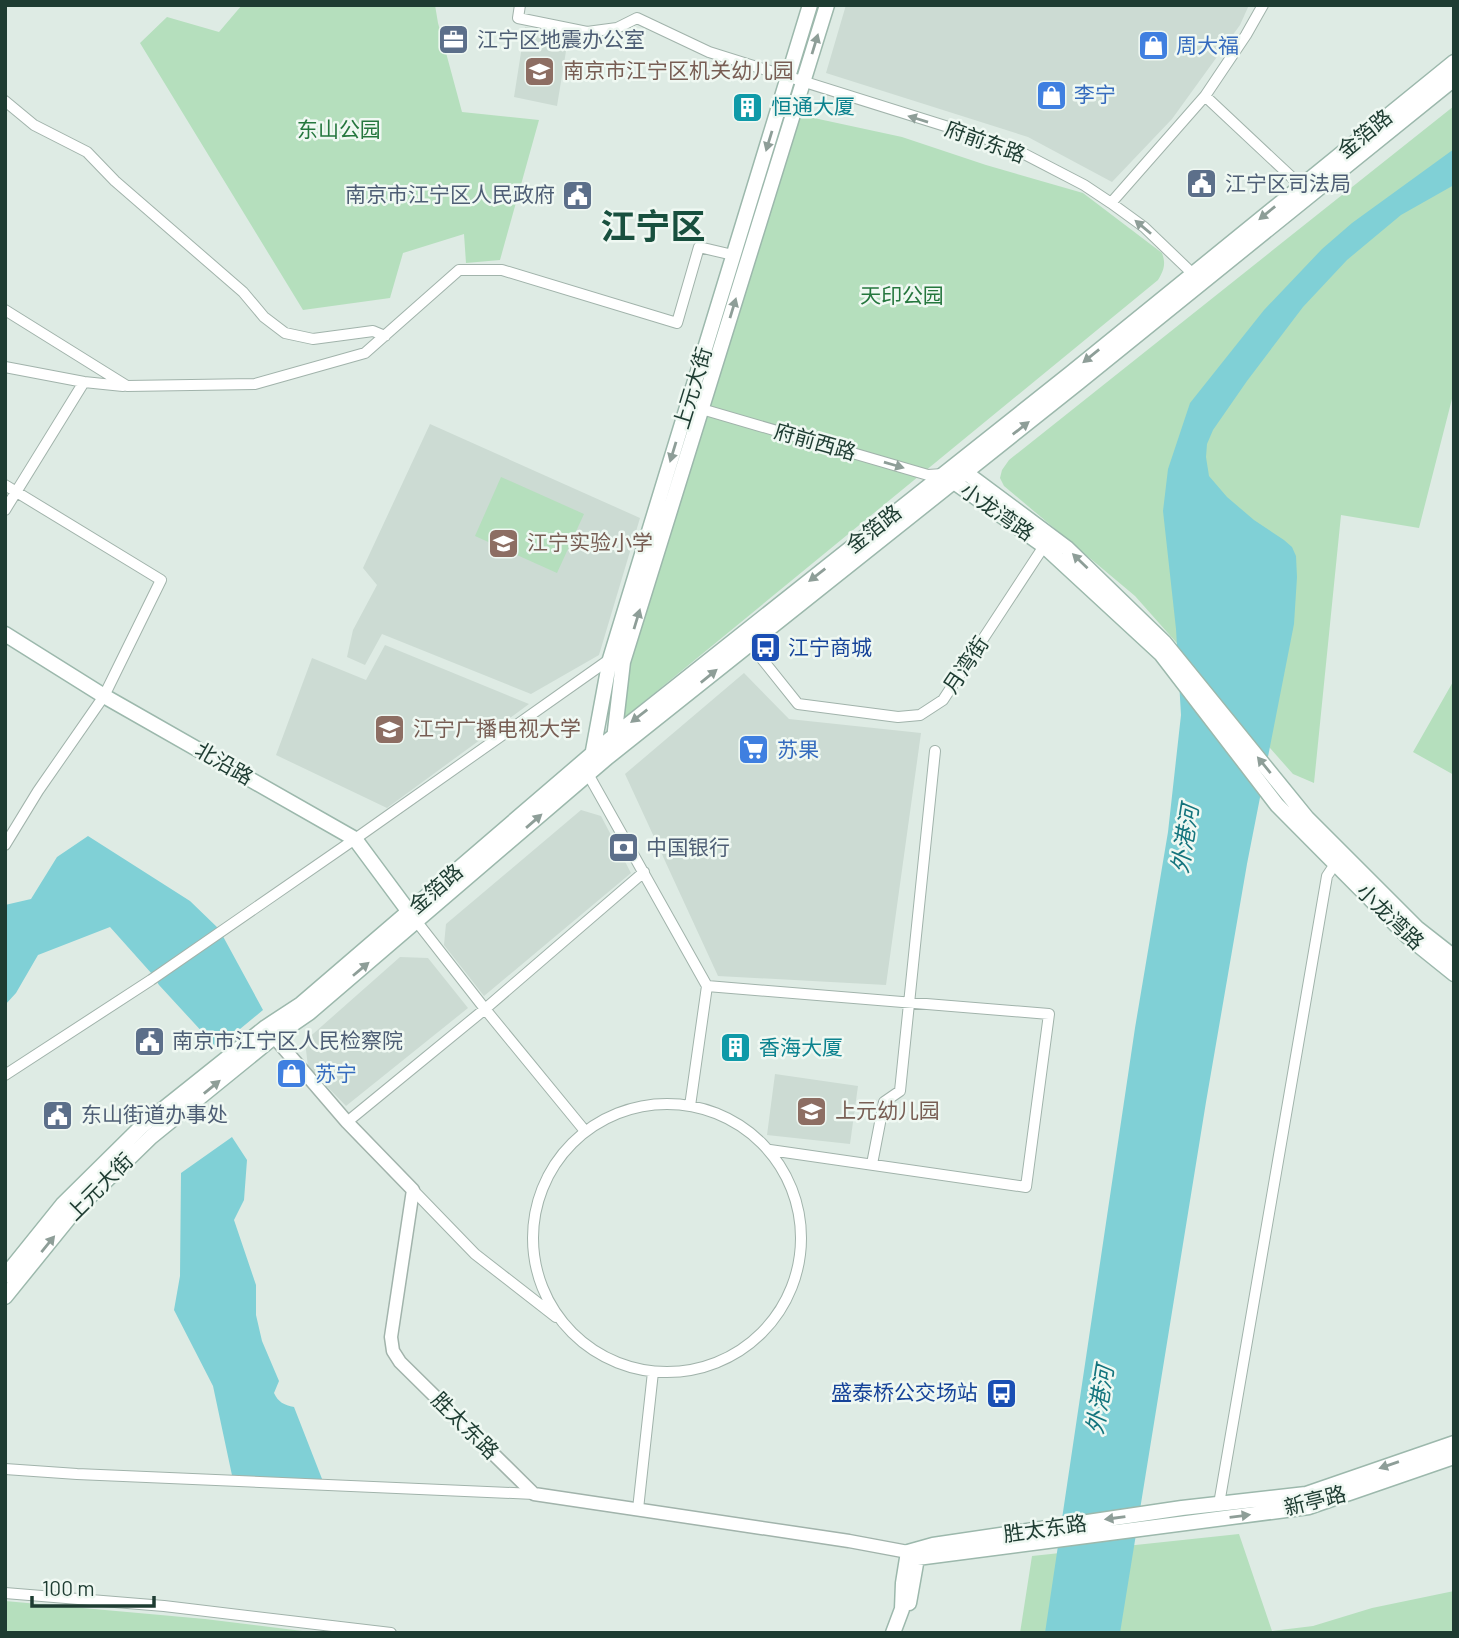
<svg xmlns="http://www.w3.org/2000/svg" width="1459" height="1638" font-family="Barlow,'Noto Sans SC',sans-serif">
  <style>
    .built { fill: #ccdbd3 }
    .green { fill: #b5dfbd }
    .water { fill: #80d0d6 }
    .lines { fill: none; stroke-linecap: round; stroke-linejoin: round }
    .minor-casing { stroke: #a1b3ab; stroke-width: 12 }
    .tertiary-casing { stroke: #a1b3ab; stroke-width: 15 }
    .secondary-casing { stroke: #9cb8ac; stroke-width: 17 }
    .minor { stroke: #fff; stroke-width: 10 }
    .tertiary { stroke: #fff; stroke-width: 12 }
    .secondary { stroke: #fff; stroke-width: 14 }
    .oneway { fill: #8e9e98 }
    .labels { text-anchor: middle; stroke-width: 5; stroke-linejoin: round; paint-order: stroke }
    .service-label { font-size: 21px; fill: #4e5e75; stroke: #eff8f2; text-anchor: start }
    .shop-label { font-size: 21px; fill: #366cbe; stroke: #eff8f2; text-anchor: start }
    .education-label { font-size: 21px; fill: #785e54; stroke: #eff8f2; text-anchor: start }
    .culture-label { font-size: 21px; fill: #0d838f; stroke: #eff8f2; text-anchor: start }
    .park-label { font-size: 21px; fill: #25773e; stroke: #eff8f2 }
    .street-label { font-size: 21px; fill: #1e3c32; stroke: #eff8f2 }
    .transit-label { font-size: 21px; fill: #164399; stroke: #eff8f2; text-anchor: start }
    .water-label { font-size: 23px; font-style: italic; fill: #13747d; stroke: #eff8f2 }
    .town-label { font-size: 35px; font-weight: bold; fill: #18503e; stroke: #eff8f2 }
  </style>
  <rect width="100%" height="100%" fill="#deebe4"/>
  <path class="built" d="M846,5H1249L1240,25L1172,119L1112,182L1028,137L826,73Z
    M525,27L563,33L567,45L557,106L514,97Z
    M430,424L640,518L599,655L531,694L382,634L365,665L347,657L353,630L377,585L363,568Z
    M385,645L529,704L387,808L276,755L312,658L366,680Z
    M744,673L789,719L921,733L886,985L718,976L625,774Z
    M581,810L601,816L631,873L484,996L444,945L446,924Z
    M400,957L428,958L468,1008L346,1106L308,1067L305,1041Z
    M775,1074L858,1086L850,1144L767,1135Z"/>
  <path class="green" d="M242,5H435L438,23L462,112L539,120L500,260L466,263L464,234L403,253L390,298L303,310L140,43L167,17L219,32Z
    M1454,106V391L1419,528L1341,515L1314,783L1293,774L1135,596L1004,486L1000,478L1002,470L1009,460Z
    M800,115L902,137L986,165L1083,193L1162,253C1166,264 1164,270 1158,280L624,718L629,663Z
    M501,477L584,514L557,573L475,536Z
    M1454,680V775L1413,752Z
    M1239,1534L1272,1631L1313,1626L1372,1608L1454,1591V1633H1020L1032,1556Z
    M5,1601L205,1619L319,1633H5Z"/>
  <path class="water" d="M1454,149V185L1401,215L1347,260L1303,307L1247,381L1213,430L1207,444L1206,457L1209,476L1227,497L1254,520L1284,540L1292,547L1296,556L1297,577L1294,624L1247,864L1206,1102L1120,1633H1045L1135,1028L1168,832L1181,715L1176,629L1163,511L1168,469L1190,403L1264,310L1322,249L1352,223Z
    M88,836L190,901L219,929L263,1010L217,1048L159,985L152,974L110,927L38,955L16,993L5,1005V905L31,899L57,857Z
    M232,1137L247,1160L244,1200L234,1220L256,1285V1315L262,1341L279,1381L274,1393C278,1402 284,1405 294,1407L324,1484L233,1480L213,1386L174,1310L180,1276L181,1173Z"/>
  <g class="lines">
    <defs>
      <path id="minor" d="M520,5L518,18L587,32L617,28L637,18L709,52L1009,146L1084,185L1111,203L1144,227L1193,274
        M1205,96L1301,186
        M5,101L34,125L87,152L115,181L243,292L264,317L285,333L313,339L373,331L385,336
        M1111,203L1205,96L1246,35L1263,5
        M5,310L127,386L255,384L365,353L459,270H502L677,323L699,247L733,255
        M5,367L84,382L123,386
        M688,405L928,475L943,474
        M5,485L161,580L104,696L38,791L5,845
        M5,510L84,382
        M750,644L798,704L898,717L920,715L943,700L1044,546
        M588,774L707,986L690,1106
        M417,922L485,1009L585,1131
        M707,986L1049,1014L1026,1187L770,1150
        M5,1075L151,980L355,839L610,659
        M533 1238a134 134 0 1 1 268 0a134 134 0 1 1-268 0Z
        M347,1122L485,1009L644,872
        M872,1164L884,1102L900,1091L935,751
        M413,1190L475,1254L556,1317
        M5,1469L77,1474L534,1494
        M1219,1504L1327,876L1335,864L1339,860
        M638,1509L653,1372
        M5,1593L164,1606L391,1633"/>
      <path id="tertiary" d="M274,1037L347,1122L413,1190L391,1337L393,1351L400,1362L534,1494L849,1541L908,1552L916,1557"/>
      <path id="secondary" d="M958,473L965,472L1067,548L1164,642L1307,818L1417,928L1454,957
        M947,477L1044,546L1161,654L1277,805L1408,937L1454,974
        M5,634L104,696L355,839L415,920
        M614,739L623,662L827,5
        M592,756L610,659L810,5
        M5,1276L63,1204L142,1126L266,1027L301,1004L600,747L1071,373L1454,62
        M5,1297L73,1213L151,1137L274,1037L309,1013L608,757L1079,382L1454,79
        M909,1603L917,1558L1309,1507L1454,1457
        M893,1633L902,1609L903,1583L908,1552L933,1545L1182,1508L1306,1494L1454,1443"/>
    </defs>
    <use href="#minor" class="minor-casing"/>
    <use href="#tertiary" class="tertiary-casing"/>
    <use href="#secondary" class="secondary-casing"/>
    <use href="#minor" class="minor"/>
    <use href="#tertiary" class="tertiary"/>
    <use href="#secondary" class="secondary"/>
  </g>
  <defs><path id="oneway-solid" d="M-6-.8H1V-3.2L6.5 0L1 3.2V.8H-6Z" transform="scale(1.75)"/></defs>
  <g class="oneway">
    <use href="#oneway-solid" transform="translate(815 44) rotate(-73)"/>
    <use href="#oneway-solid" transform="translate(918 119) rotate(-163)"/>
    <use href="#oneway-solid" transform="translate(769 141) rotate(107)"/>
    <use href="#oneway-solid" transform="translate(1267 213) rotate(141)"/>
    <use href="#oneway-solid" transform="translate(1143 227) rotate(-140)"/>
    <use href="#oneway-solid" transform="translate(733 308) rotate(-73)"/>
    <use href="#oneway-solid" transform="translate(1091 356) rotate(141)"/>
    <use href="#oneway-solid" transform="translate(1021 428) rotate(-38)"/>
    <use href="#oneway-solid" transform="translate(673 452) rotate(107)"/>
    <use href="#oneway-solid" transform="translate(894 465) rotate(16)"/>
    <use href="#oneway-solid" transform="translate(1080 561) rotate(-136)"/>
    <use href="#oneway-solid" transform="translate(817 575) rotate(142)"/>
    <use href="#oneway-solid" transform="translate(637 619) rotate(-73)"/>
    <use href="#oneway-solid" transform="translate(709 676) rotate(-39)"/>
    <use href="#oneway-solid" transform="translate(639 716) rotate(142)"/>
    <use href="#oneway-solid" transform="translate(1264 765) rotate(-129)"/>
    <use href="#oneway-solid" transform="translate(534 821) rotate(-41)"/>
    <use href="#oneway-solid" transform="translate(361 969) rotate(-40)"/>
    <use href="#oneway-solid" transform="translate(212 1087) rotate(-39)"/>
    <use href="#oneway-solid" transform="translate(48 1244) rotate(-51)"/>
    <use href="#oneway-solid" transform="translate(1389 1465) rotate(161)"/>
    <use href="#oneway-solid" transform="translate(1240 1516) rotate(-7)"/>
    <use href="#oneway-solid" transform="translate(1115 1518) rotate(172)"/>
  </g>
  <defs>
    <symbol id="office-square" viewBox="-11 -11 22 22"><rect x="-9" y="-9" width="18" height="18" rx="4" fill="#5c6f8a" stroke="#eff8f2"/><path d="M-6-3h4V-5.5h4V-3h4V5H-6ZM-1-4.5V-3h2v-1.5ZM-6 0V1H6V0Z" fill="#fff"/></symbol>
    <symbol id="shop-square" viewBox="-11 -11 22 22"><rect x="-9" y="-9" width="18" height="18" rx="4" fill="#3f7fe0" stroke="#eff8f2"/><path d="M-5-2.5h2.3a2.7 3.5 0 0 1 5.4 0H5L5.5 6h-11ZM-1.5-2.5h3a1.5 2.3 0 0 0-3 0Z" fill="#fff"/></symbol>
    <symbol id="school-square" viewBox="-11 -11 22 22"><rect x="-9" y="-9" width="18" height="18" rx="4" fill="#8d6e63" stroke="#eff8f2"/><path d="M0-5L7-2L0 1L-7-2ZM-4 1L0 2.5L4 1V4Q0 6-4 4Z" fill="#fff"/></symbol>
    <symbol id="building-square" viewBox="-11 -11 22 22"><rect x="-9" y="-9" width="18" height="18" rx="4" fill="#0f9aa8" stroke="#eff8f2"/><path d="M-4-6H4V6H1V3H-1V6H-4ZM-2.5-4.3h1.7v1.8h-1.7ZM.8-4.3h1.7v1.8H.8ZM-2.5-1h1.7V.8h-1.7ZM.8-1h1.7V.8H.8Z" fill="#fff"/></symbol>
    <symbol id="civic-square" viewBox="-11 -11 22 22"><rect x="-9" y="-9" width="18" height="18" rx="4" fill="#5c6f8a" stroke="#eff8f2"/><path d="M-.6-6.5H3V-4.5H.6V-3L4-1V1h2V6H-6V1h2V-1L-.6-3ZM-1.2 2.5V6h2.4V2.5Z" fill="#fff"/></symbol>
    <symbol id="bus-square" viewBox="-11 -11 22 22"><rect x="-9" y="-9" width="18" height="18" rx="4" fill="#1a4fb4" stroke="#eff8f2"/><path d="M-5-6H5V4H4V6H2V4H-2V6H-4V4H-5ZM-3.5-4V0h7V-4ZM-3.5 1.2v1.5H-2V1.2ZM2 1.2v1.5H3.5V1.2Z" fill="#fff"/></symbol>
    <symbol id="university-square" viewBox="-11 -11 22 22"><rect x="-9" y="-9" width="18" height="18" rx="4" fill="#8d6e63" stroke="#eff8f2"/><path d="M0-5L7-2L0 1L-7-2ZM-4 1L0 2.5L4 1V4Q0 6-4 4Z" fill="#fff"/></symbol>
    <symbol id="supermarket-square" viewBox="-11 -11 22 22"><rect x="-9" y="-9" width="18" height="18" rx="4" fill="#3f7fe0" stroke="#eff8f2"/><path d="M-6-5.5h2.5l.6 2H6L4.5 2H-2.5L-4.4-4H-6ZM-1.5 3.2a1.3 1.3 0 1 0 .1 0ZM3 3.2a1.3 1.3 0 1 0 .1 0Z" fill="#fff"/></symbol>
    <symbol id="bank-square" viewBox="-11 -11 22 22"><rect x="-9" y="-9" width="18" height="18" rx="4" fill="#5c6f8a" stroke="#eff8f2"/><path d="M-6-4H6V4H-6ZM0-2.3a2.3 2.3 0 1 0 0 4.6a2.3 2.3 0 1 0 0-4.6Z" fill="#fff"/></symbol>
  </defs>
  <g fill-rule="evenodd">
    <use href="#office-square" x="436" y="22" width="35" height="35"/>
    <use href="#shop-square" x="1136" y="28" width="35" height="35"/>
    <use href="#school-square" x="522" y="54" width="35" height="35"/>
    <use href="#shop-square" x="1034" y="78" width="35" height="35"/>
    <use href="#building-square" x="730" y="90" width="35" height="35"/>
    <use href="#civic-square" x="1184" y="166" width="35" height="35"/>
    <use href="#civic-square" x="560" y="178" width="35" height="35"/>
    <use href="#school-square" x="486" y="526" width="35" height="35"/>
    <use href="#bus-square" x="748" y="630" width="35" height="35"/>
    <use href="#university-square" x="372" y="712" width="35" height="35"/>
    <use href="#supermarket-square" x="736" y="732" width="35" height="35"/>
    <use href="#bank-square" x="606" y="830" width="35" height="35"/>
    <use href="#civic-square" x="132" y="1024" width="35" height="35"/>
    <use href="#building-square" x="718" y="1030" width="35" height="35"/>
    <use href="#shop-square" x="274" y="1056" width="35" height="35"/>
    <use href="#school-square" x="794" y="1094" width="35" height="35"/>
    <use href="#civic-square" x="40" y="1098" width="35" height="35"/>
    <use href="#bus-square" x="984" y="1376" width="35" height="35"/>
  </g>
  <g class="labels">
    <g class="service-label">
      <text x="477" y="47">江宁区地震办公室</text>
      <text x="1225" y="191">江宁区司法局</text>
      <text x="555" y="202" text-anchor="end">南京市江宁区人民政府</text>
      <text x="646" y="855">中国银行</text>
      <text x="172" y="1048">南京市江宁区人民检察院</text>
      <text x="81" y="1122">东山街道办事处</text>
    </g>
    <g class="shop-label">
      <text x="1176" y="53">周大福</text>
      <text x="1074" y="102">李宁</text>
      <text x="777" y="757">苏果</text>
      <text x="315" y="1081">苏宁</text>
    </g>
    <g class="education-label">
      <text x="563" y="78">南京市江宁区机关幼儿园</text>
      <text x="527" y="550">江宁实验小学</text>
      <text x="413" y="736">江宁广播电视大学</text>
      <text x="835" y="1118">上元幼儿园</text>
    </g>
    <g class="culture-label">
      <text x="771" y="114">恒通大厦</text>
      <text x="759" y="1055">香海大厦</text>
    </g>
    <g class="park-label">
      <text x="339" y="137">东山公园</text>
      <text x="902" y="303">天印公园</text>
    </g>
    <g class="street-label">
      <text transform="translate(1365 134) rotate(-39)" y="7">金箔路</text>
      <text transform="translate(985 142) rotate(20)" y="7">府前东路</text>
      <text transform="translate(693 388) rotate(-73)" y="7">上元大街</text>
      <text transform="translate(815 442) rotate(16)" y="7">府前西路</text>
      <text transform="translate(997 512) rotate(35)" y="7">小龙湾路</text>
      <text transform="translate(874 529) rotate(-38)" y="7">金箔路</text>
      <text transform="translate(966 665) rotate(-56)" y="7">月湾街</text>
      <text transform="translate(224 764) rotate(30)" y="7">北沿路</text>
      <text transform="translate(436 889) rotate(-41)" y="7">金箔路</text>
      <text transform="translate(1390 917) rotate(44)" y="7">小龙湾路</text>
      <text transform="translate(100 1187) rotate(-45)" y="7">上元大街</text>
      <text transform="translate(465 1426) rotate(45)" y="7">胜太东路</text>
      <text transform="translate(1315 1501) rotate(-14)" y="7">新亭路</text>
      <text transform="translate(1045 1529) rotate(-8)" y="7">胜太东路</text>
    </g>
    <g class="transit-label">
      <text x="788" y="655">江宁商城</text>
      <text x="978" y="1400" text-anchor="end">盛泰桥公交场站</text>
    </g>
    <g class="water-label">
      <text transform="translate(1185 839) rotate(-81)" y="8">外港河</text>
      <text transform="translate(1100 1400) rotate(-81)" y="8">外港河</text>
    </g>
    <g class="town-label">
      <text x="653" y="239">江宁区</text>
    </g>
  </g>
  <rect width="1459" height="1638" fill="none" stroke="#1e3c32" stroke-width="14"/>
  <path d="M32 1596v10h122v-10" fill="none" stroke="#1e3c32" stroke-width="3.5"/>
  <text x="42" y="1596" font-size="21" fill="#1e3c32" stroke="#eff8f2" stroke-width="5" paint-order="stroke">100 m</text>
</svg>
